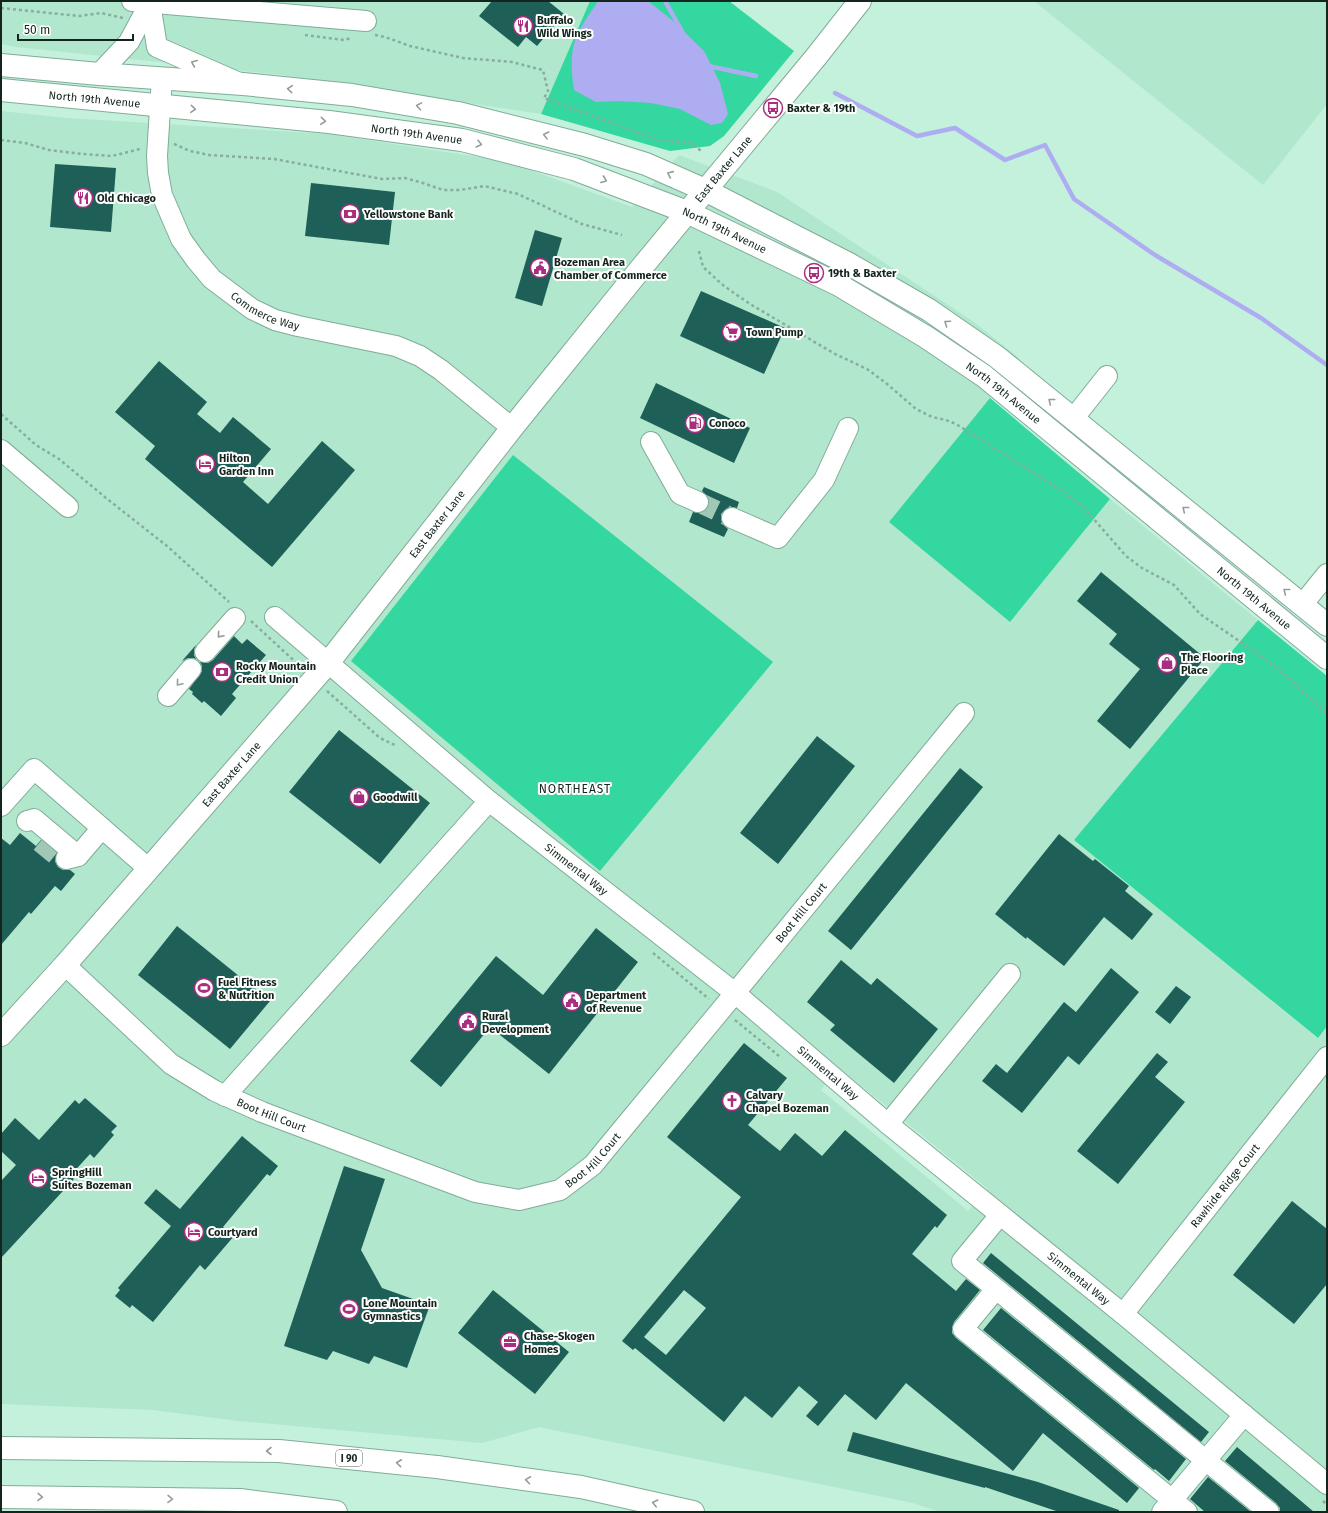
<svg xmlns="http://www.w3.org/2000/svg" width="1328" height="1513" font-family="'Fira Sans',sans-serif">
  <style>
    .built { fill: #b0e7cd; fill-rule: evenodd }
    .green { fill: #35d7a0 }
    .water { fill: #aeadf2 }
    .lines { fill: none; stroke-linecap: round; stroke-linejoin: round }
    .stream { stroke: #aeadf2; stroke-width: 4.5 }
    .building { fill: #1e5f58; fill-rule: evenodd }
    .minor-tunnel { stroke: #a0c8b5; stroke-width: 20; stroke-dasharray: 20 10; stroke-linecap: butt }
    .minor-casing { stroke: #80ac98; stroke-width: 22 }
    .major-casing { stroke: #80ac98; stroke-width: 24 }
    .highway-casing { stroke: #80ac98; stroke-width: 24 }
    .path { stroke: #89ad9c; stroke-width: 2.5; stroke-dasharray: 3 3; stroke-linecap: butt }
    .minor { stroke: #fff; stroke-width: 20 }
    .major { stroke: #fff; stroke-width: 22 }
    .highway { stroke: #fff; stroke-width: 22 }
    .oneway { stroke: #959d99 }
    .labels { text-anchor: middle; stroke-width: 4; stroke-linejoin: round; paint-order: stroke }
    .shield { fill: #fff; stroke: #5a6661; stroke-width: 1 }
    .shield-label { font-size: 10px; font-weight: bold; fill: #13251d }
    .poi-label { font-size: 11px; font-weight: bold; fill: #13251d; stroke: #fff; text-anchor: start }
    .street-label { font-size: 11px; fill: #13251d; stroke: #fff }
    .neighbourhood-label { font-size: 12px; letter-spacing: 1px; fill: #13251d; stroke: #fff }
  </style>
  <rect width="100%" height="100%" fill="#c3f1db"/>
  <path class="built" d="M1,1H590L541,114L282,75L16,47L1,44Z
    M1034,1H1327V104L1263,185Z
    M1,111L67,118L328,134L505,161L632,207L679,155L777,192L974,322L1021,360L889,522L1010,621L1110,499L1258,620L1074,840L1317,1038L1327,1026V1512H940L913,1503L539,1427L482,1443L239,1421L153,1410L1,1404ZM838,1067L988,1189L968,1211L821,1090Z"/>
  <path class="green" d="M590,1H729L794,51L724,136L710,146L670,151L541,114Z
    M990,398L1110,499L1010,622L889,522Z
    M513,455L773,662L600,871L351,661Z
    M1258,620L1327,676V1026L1318,1038L1074,840Z"/>
  <path class="water" d="M598,1H648L672,20L704,51L720,83L728,114L722,123L711,125L680,109L651,103L618,101L596,102L574,90C572,76 570,59 574,44C578,29 590,14 598,1Z"/>
  <g class="lines">
    <path class="stream" d="M665,1L683,33
      M708,66L756,76
      M835,93L917,136L955,128L1005,160L1045,145L1074,199L1155,255L1261,318L1327,365"/>
  </g>
  <path class="building" d="M492,1H548L564,14L537,46L526,37L518,47L479,16Z
    M55,164L116,168L111,232L50,227Z
    M311,183L395,192L389,245L305,236Z
    M535,230L562,238L542,306L515,298Z
    M701,291L785,328L764,374L680,336Z
    M159,361L207,402L197,414L220,433L233,417L271,449L243,482L268,504L322,441L355,470L272,567L145,459L155,446L115,412Z
    M656,383L750,428L734,463L640,418Z
    M704,487L739,502L737,508L731,507L726,509L721,514V519L723,524L728,529L724,537L689,522L693,512L699,513L704,511L709,506V501L707,496L702,491Z
    M1101,572L1205,658L1130,749L1097,721L1140,669L1109,644L1117,634L1077,601Z
    M234,636L242,644L247,639L266,655L232,694L236,698L221,716L204,701L202,703L192,694L193,692L189,689L202,671V666L200,662L208,663L213,660Z
    M196,645L194,650V655L196,659L193,658H188L182,661Z
    M339,730L430,803L380,864L289,792Z
    M817,736L855,766L778,864L740,833Z
    M960,768L983,787L851,950L828,931Z
    M20,833L36,846L41,840L57,853L55,861L58,867L63,870H70L75,874L61,891L55,886L31,914L29,912L1,945V838L10,845Z
    M1059,834L1093,861L1095,859L1129,886L1125,891L1153,914L1132,940L1104,917L1064,966L1027,937L1026,939L995,914Z
    M177,926L270,1001L230,1049L138,975Z
    M596,928L638,962L549,1074L490,1027L441,1087L410,1061L496,956L543,995Z
    M841,960L871,985L877,978L938,1029L894,1083L830,1030L835,1025L807,1002Z
    M1111,968L1139,992L1079,1065L1068,1056L1022,1113L982,1081L996,1064L1007,1073L1064,1002L1076,1012Z
    M1176,986L1191,997L1170,1024L1155,1012Z
    M744,1043L787,1078L748,1125L780,1151L795,1133L822,1156L845,1130L947,1215L937,1228L935,1226L912,1254L956,1291L966,1279L980,1290L954,1322L952,1328V1333L956,1338L1139,1488L1127,1503L1043,1433L1013,1471L906,1383L876,1420L845,1394L818,1426L806,1416L818,1402L799,1386L772,1418L745,1396L724,1422L635,1348L633,1350L622,1341L741,1197L667,1137ZM684,1290L706,1308L666,1355L644,1337Z
    M1157,1053L1168,1062L1155,1077L1185,1102L1118,1184L1077,1151Z
    M85,1098L117,1126L111,1132L114,1135L94,1158L90,1154L70,1176L74,1179L1,1258V1181L16,1165L1,1151V1134L15,1118L39,1140L75,1100L79,1104Z
    M242,1136L278,1166L270,1176L267,1174L223,1227L234,1236L205,1270L200,1265L153,1322L132,1305L130,1308L115,1296L120,1290L118,1288L171,1226L144,1203L156,1189L180,1209Z
    M344,1166L385,1179L361,1250L382,1288L430,1305L407,1368L374,1356L369,1364L333,1351L327,1360L284,1346Z
    M1292,1201L1327,1229V1284L1294,1324L1233,1275Z
    M991,1253L1209,1432L1201,1442L983,1263Z
    M493,1290L569,1352L535,1394L458,1333Z
    M1001,1308L1186,1459L1169,1481L1155,1469L1154,1470L983,1330Z
    M853,1432L1038,1482L1119,1510V1512H1059L985,1487V1488L847,1451Z
    M1237,1447L1314,1512H1280V1508L1276,1503L1225,1461Z
    M1208,1477L1251,1512H1205L1190,1499Z"/>
  <g class="lines">
    <path class="minor-tunnel" d="M698,502L732,518
      M40,842L57,856"/>
    <defs>
      <g id="minor">
        <path d="M132,1L366,21"/>
        <path d="M150,3L157,47L237,82"/>
        <path d="M99,74L129,42L151,1"/>
        <path id="s1" d="M162,78L157,156L158,173L162,195L181,239L196,260L212,279L252,309L275,320L298,326L396,346L420,356L441,370L512,428"/>
        <path d="M1073,419L1107,376"/>
        <path d="M651,442L680,494L698,502"/>
        <path d="M1,450L68,507"/>
        <path d="M732,518L778,538L824,480L848,428"/>
        <path d="M1302,605L1327,574"/>
        <path id="s2" d="M275,617L489,801L735,993L888,1124L1123,1314L1327,1484"/>
        <path d="M205,652L235,618"/>
        <path d="M168,696L191,669"/>
        <path d="M1,806L34,769L149,869"/>
        <path d="M27,821L34,819L78,856"/>
        <path d="M66,859L78,856L102,828"/>
        <path id="s3" d="M65,965L171,1064L215,1091L262,1112L475,1192L519,1200L560,1190L593,1165L606,1149L735,993L964,713"/>
        <path d="M225,1096L489,801"/>
        <path d="M888,1124L1010,974"/>
        <path d="M1000,1215L962,1261L1269,1512"/>
        <path d="M996,1289L963,1329L1187,1512"/>
        <path id="s4" d="M1123,1314L1327,1057"/>
        <path d="M1162,1512L1244,1415"/>
      </g>
      <g id="major">
        <path d="M1,65L99,74L243,84L352,95L458,113L585,145L646,164L705,190L849,264L929,310L997,357L1327,625"/>
        <path id="s5" d="M1,90L329,122L462,140L574,169L687,212L839,285L926,337L984,376L1327,658"/>
        <path id="s6" d="M1,1035L65,965L328,663L512,428L642,267L816,57L860,1"/>
      </g>
      <path id="highway" d="M1,1448L279,1451L437,1467L581,1487L693,1512
        M1,1497L240,1500L336,1512"/>
    </defs>
    <use href="#minor" class="minor-casing"/>
    <use href="#major" class="major-casing"/>
    <use href="#highway" class="highway-casing"/>
    <path class="path" d="M1,8L79,16L101,13L123,18
      M305,35L344,40L351,38
      M375,35L385,37L410,46L463,58L512,62L543,70L548,91L544,98L658,140L692,143L702,152
      M1,140L25,143L49,150L82,154L112,156L140,149
      M174,144L190,151L209,155L274,159L382,179L405,178L423,183L443,190H460L484,186L518,194L582,224L622,235
      M699,251L703,267L724,286L750,304L835,354L867,369L886,383L916,409L932,417L946,420L956,424L1067,494L1085,509L1126,556L1142,568L1174,585L1200,614L1261,656L1291,680L1327,714
      M1,414L36,445L59,459L106,498L167,546L229,602
      M251,621L302,668
      M327,691L380,738L397,746
      M653,953L709,999
      M735,1020L779,1056
      M1323,1501L1327,1505"/>
    <use href="#minor" class="minor"/>
    <use href="#major" class="major"/>
    <use href="#highway" class="highway"/>
  </g>
  <defs><path id="oneway-chevron" d="M-2-3.5L2.5 0L-2 3.5" fill="none" stroke-width="1.6" stroke-linecap="round" stroke-linejoin="round"/></defs>
  <g class="oneway">
    <use href="#oneway-chevron" transform="translate(194 63) rotate(-157)"/>
    <use href="#oneway-chevron" transform="translate(290 89) rotate(-175)"/>
    <use href="#oneway-chevron" transform="translate(419 106) rotate(-170)"/>
    <use href="#oneway-chevron" transform="translate(193 109) rotate(5)"/>
    <use href="#oneway-chevron" transform="translate(323 121) rotate(5)"/>
    <use href="#oneway-chevron" transform="translate(546 135) rotate(-166)"/>
    <use href="#oneway-chevron" transform="translate(479 144) rotate(14)"/>
    <use href="#oneway-chevron" transform="translate(670 174) rotate(-156)"/>
    <use href="#oneway-chevron" transform="translate(604 180) rotate(21)"/>
    <use href="#oneway-chevron" transform="translate(947 323) rotate(-145)"/>
    <use href="#oneway-chevron" transform="translate(1051 401) rotate(-141)"/>
    <use href="#oneway-chevron" transform="translate(1185 509) rotate(-141)"/>
    <use href="#oneway-chevron" transform="translate(1286 591) rotate(-141)"/>
    <use href="#oneway-chevron" transform="translate(220 635) rotate(131)"/>
    <use href="#oneway-chevron" transform="translate(179 683) rotate(130)"/>
    <use href="#oneway-chevron" transform="translate(269 1451) rotate(-180)"/>
    <use href="#oneway-chevron" transform="translate(399 1463) rotate(-174)"/>
    <use href="#oneway-chevron" transform="translate(528 1480) rotate(-172)"/>
    <use href="#oneway-chevron" transform="translate(40 1497) rotate(1)"/>
    <use href="#oneway-chevron" transform="translate(170 1499) rotate(1)"/>
    <use href="#oneway-chevron" transform="translate(655 1503) rotate(-167)"/>
  </g>
  <defs>
    <symbol id="restaurant-ring" viewBox="-11 -11 22 22"><circle r="9.5" fill="#fff" stroke="#aa2e80" stroke-width="1.5"/><path d="M-5-6h1v4h1v-4h1v4h1v-4h1v5L-1.5 .5V6h-2V.5L-5-1ZM5-6V6H3V1.5H1.5Q1.5-4 5-6Z" fill="#aa2e80"/></symbol>
    <symbol id="bus-ring" viewBox="-11 -11 22 22"><circle r="9.5" fill="#fff" stroke="#aa2e80" stroke-width="1.5"/><path d="M-5-6H5V4H4V6H2V4H-2V6H-4V4H-5ZM-3.5-4V0h7V-4ZM-3.5 1.2v1.5H-2V1.2ZM2 1.2v1.5H3.5V1.2Z" fill="#aa2e80"/></symbol>
    <symbol id="bank-ring" viewBox="-11 -11 22 22"><circle r="9.5" fill="#fff" stroke="#aa2e80" stroke-width="1.5"/><path d="M-6-4H6V4H-6ZM0-2.3a2.3 2.3 0 1 0 0 4.6a2.3 2.3 0 1 0 0-4.6Z" fill="#aa2e80"/></symbol>
    <symbol id="civic-ring" viewBox="-11 -11 22 22"><circle r="9.5" fill="#fff" stroke="#aa2e80" stroke-width="1.5"/><path d="M-.6-6.5H3V-4.5H.6V-3L4-1V1h2V6H-6V1h2V-1L-.6-3ZM-1.2 2.5V6h2.4V2.5Z" fill="#aa2e80"/></symbol>
    <symbol id="supermarket-ring" viewBox="-11 -11 22 22"><circle r="9.5" fill="#fff" stroke="#aa2e80" stroke-width="1.5"/><path d="M-6-5.5h2.5l.6 2H6L4.5 2H-2.5L-4.4-4H-6ZM-1.5 3.2a1.3 1.3 0 1 0 .1 0ZM3 3.2a1.3 1.3 0 1 0 .1 0Z" fill="#aa2e80"/></symbol>
    <symbol id="fuel-ring" viewBox="-11 -11 22 22"><circle r="9.5" fill="#fff" stroke="#aa2e80" stroke-width="1.5"/><path d="M-5.5-6h7V0h2V4h1.3V-2.5L3-4.5l.8-.8L6-3V5H2.5V1h-1V6h-7ZM-4.2-4.7v3.2H.2V-4.7Z" fill="#aa2e80"/></symbol>
    <symbol id="hotel-ring" viewBox="-11 -11 22 22"><circle r="9.5" fill="#fff" stroke="#aa2e80" stroke-width="1.5"/><path d="M-6-4.5h1.5V1H6V5H4.5V3h-9V5H-6ZM-4 0a1.8 1.8 0 1 1 3.6 0ZM.5 0V-2.5h3Q6-2.5 6 0Z" fill="#aa2e80"/></symbol>
    <symbol id="shop-ring" viewBox="-11 -11 22 22"><circle r="9.5" fill="#fff" stroke="#aa2e80" stroke-width="1.5"/><path d="M-5-2.5h2.3a2.7 3.5 0 0 1 5.4 0H5L5.5 6h-11ZM-1.5-2.5h3a1.5 2.3 0 0 0-3 0Z" fill="#aa2e80"/></symbol>
    <symbol id="stadium-ring" viewBox="-11 -11 22 22"><circle r="9.5" fill="#fff" stroke="#aa2e80" stroke-width="1.5"/><path d="M0-5a6.5 5 0 1 0 0 10a6.5 5 0 1 0 0-10ZM-3.5-1.8h7v3.6h-7Z" fill="#aa2e80"/></symbol>
    <symbol id="church-ring" viewBox="-11 -11 22 22"><circle r="9.5" fill="#fff" stroke="#aa2e80" stroke-width="1.5"/><path d="M-1.2-6h2.4v3.5h3.3v2.4h-3.3V6h-2.4V-.1h-3.3v-2.4h3.3Z" fill="#aa2e80"/></symbol>
    <symbol id="office-ring" viewBox="-11 -11 22 22"><circle r="9.5" fill="#fff" stroke="#aa2e80" stroke-width="1.5"/><path d="M-6-3h4V-5.5h4V-3h4V5H-6ZM-1-4.5V-3h2v-1.5ZM-6 0V1H6V0Z" fill="#aa2e80"/></symbol>
  </defs>
  <g fill-rule="evenodd">
    <use href="#restaurant-ring" x="512" y="15" width="22" height="22"/>
    <use href="#bus-ring" x="762" y="97" width="22" height="22"/>
    <use href="#restaurant-ring" x="72" y="187" width="22" height="22"/>
    <use href="#bank-ring" x="339" y="203" width="22" height="22"/>
    <use href="#civic-ring" x="529" y="257" width="22" height="22"/>
    <use href="#bus-ring" x="803" y="262" width="22" height="22"/>
    <use href="#supermarket-ring" x="721" y="321" width="22" height="22"/>
    <use href="#fuel-ring" x="684" y="412" width="22" height="22"/>
    <use href="#hotel-ring" x="194" y="453" width="22" height="22"/>
    <use href="#shop-ring" x="1156" y="652" width="22" height="22"/>
    <use href="#bank-ring" x="211" y="661" width="22" height="22"/>
    <use href="#shop-ring" x="348" y="786" width="22" height="22"/>
    <use href="#stadium-ring" x="193" y="977" width="22" height="22"/>
    <use href="#civic-ring" x="561" y="990" width="22" height="22"/>
    <use href="#civic-ring" x="457" y="1011" width="22" height="22"/>
    <use href="#church-ring" x="721" y="1090" width="22" height="22"/>
    <use href="#hotel-ring" x="27" y="1167" width="22" height="22"/>
    <use href="#hotel-ring" x="183" y="1221" width="22" height="22"/>
    <use href="#stadium-ring" x="338" y="1298" width="22" height="22"/>
    <use href="#office-ring" x="499" y="1331" width="22" height="22"/>
  </g>
  <g class="labels">
    <rect class="shield" x="336" y="1450" width="26" height="16" rx="3"/>
    <g class="shield-label">
      <text x="349" y="1462">I 90</text>
    </g>
    <g class="poi-label">
      <text x="537" y="24">Buffalo<tspan x="537" dy="13">Wild Wings</tspan></text>
      <text x="787" y="112">Baxter &amp; 19th</text>
      <text x="97" y="202">Old Chicago</text>
      <text x="364" y="218">Yellowstone Bank</text>
      <text x="554" y="266">Bozeman Area<tspan x="554" dy="13">Chamber of Commerce</tspan></text>
      <text x="828" y="277">19th &amp; Baxter</text>
      <text x="746" y="336">Town Pump</text>
      <text x="709" y="427">Conoco</text>
      <text x="219" y="462">Hilton<tspan x="219" dy="13">Garden Inn</tspan></text>
      <text x="1181" y="661">The Flooring<tspan x="1181" dy="13">Place</tspan></text>
      <text x="236" y="670">Rocky Mountain<tspan x="236" dy="13">Credit Union</tspan></text>
      <text x="373" y="801">Goodwill</text>
      <text x="218" y="986">Fuel Fitness<tspan x="218" dy="13">&amp; Nutrition</tspan></text>
      <text x="586" y="999">Department<tspan x="586" dy="13">of Revenue</tspan></text>
      <text x="482" y="1020">Rural<tspan x="482" dy="13">Development</tspan></text>
      <text x="746" y="1099">Calvary<tspan x="746" dy="13">Chapel Bozeman</tspan></text>
      <text x="52" y="1176">SpringHill<tspan x="52" dy="13">Suites Bozeman</tspan></text>
      <text x="208" y="1236">Courtyard</text>
      <text x="363" y="1307">Lone Mountain<tspan x="363" dy="13">Gymnastics</tspan></text>
      <text x="524" y="1340">Chase-Skogen<tspan x="524" dy="13">Homes</tspan></text>
    </g>
    <g class="street-label">
      <text dy="4" stroke="none"><textPath href="#s5" startOffset="94">North 19th Avenue</textPath></text>
      <text dy="4" stroke="none"><textPath href="#s5" startOffset="418">North 19th Avenue</textPath></text>
      <text dy="4" stroke="none"><textPath href="#s6" startOffset="1128">East Baxter Lane</textPath></text>
      <text dy="4" stroke="none"><textPath href="#s5" startOffset="742">North 19th Avenue</textPath></text>
      <text dy="4" stroke="none"><textPath href="#s1" startOffset="279">Commerce Way</textPath></text>
      <text dy="4" stroke="none"><textPath href="#s5" startOffset="1066">North 19th Avenue</textPath></text>
      <text dy="4" stroke="none"><textPath href="#s6" startOffset="672">East Baxter Lane</textPath></text>
      <text dy="4" stroke="none"><textPath href="#s5" startOffset="1390">North 19th Avenue</textPath></text>
      <text dy="4" stroke="none"><textPath href="#s6" startOffset="348">East Baxter Lane</textPath></text>
      <text dy="4" stroke="none"><textPath href="#s2" startOffset="393">Simmental Way</textPath></text>
      <text dy="4" stroke="none"><textPath href="#s3" startOffset="931">Boot Hill Court</textPath></text>
      <text dy="4" stroke="none"><textPath href="#s2" startOffset="717">Simmental Way</textPath></text>
      <text dy="4" stroke="none"><textPath href="#s3" startOffset="258">Boot Hill Court</textPath></text>
      <text dy="4" stroke="none"><textPath href="#s3" startOffset="607">Boot Hill Court</textPath></text>
      <text dy="4" stroke="none"><textPath href="#s4" startOffset="164">Rawhide Ridge Court</textPath></text>
      <text dy="4" stroke="none"><textPath href="#s2" startOffset="1041">Simmental Way</textPath></text>
    </g>
    <g class="neighbourhood-label">
      <text x="575" y="793">NORTHEAST</text>
    </g>
  </g>
  <rect width="1328" height="1513" fill="none" stroke="#13251d" stroke-width="4"/>
  <path d="M18 34v6h115v-6" fill="none" stroke="#13251d" stroke-width="2"/>
  <text x="24" y="34" font-size="12" fill="#13251d" stroke="#ffffff" stroke-width="3" paint-order="stroke">50 m</text>
</svg>
